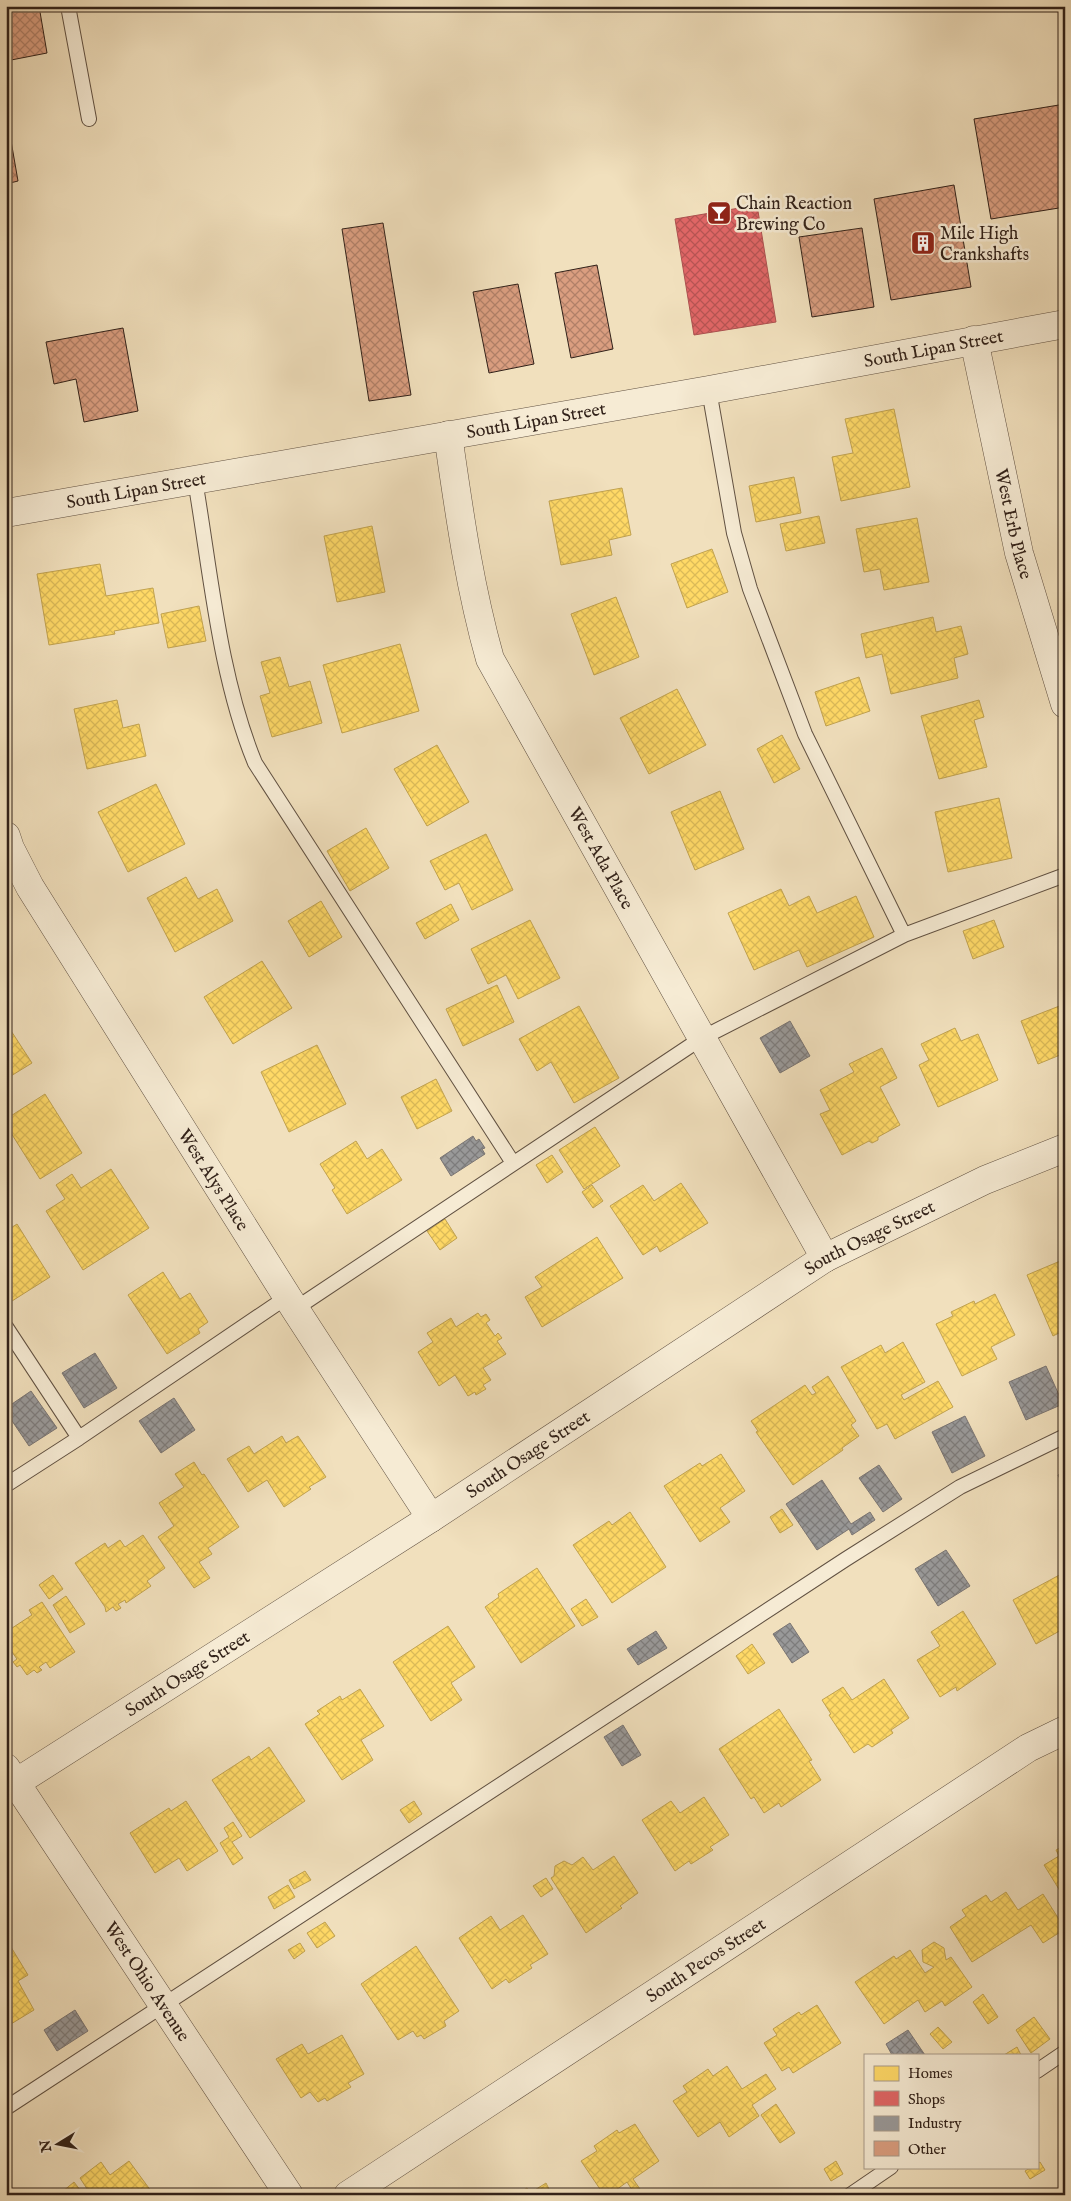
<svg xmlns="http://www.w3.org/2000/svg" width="1071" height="2201" font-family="'IM FELL English',serif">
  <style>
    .homes { fill: url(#homes-cross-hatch); stroke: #c1a24f }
    .shops { fill: url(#shops-cross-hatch); stroke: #ac514f }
    .industry { fill: url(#industry-cross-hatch); stroke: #7a7573 }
    .building { fill: url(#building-cross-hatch); stroke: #312119 }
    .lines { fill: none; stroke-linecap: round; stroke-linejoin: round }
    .service-casing { stroke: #615142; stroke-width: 16 }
    .minor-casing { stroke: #615142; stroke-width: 29 }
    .tertiary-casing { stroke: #615142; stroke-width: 29 }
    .service { stroke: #f6ebd4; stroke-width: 14 }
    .minor { stroke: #f6ebd4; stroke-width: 28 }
    .tertiary { stroke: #f6ebd4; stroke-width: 28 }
    .labels { text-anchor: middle; stroke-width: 5; stroke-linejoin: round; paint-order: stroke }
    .poi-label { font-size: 18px; fill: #312119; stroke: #f6ebd4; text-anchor: start }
    .street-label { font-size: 18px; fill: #312119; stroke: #f6ebd4 }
  </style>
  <defs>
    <pattern id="homes-cross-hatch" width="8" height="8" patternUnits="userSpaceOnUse" patternTransform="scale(1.25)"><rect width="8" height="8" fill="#ffd966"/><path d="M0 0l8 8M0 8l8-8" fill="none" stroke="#dbba58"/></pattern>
    <pattern id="shops-cross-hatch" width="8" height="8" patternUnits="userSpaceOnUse" patternTransform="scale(1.25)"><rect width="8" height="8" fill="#e06666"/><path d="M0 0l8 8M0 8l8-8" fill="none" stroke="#b65453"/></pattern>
    <pattern id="industry-cross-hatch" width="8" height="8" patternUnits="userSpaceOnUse" patternTransform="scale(1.25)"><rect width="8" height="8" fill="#999"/><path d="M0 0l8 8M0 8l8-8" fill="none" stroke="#7d7c7c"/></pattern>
    <pattern id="building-cross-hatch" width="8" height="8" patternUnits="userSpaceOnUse" patternTransform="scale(1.25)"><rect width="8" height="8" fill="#da9e80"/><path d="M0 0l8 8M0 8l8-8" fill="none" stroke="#b18068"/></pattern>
  </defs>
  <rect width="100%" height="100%" fill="#f1e0bd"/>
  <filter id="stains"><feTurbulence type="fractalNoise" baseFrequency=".004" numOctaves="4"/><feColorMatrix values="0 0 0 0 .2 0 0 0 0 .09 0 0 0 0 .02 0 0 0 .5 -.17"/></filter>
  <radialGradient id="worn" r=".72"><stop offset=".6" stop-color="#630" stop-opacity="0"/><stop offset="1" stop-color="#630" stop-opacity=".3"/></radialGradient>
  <path class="homes" d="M894,409L910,487L841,501L832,457L853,453L845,419Z
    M794,477L801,513L756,522L749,486Z
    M622,488L631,535L609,540L612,555L561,565L549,501Z
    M819,516L825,543L786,551L780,524Z
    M917,518L929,582L884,590L880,569L864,572L856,529Z
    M372,526L385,592L337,602L324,536Z
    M712,549L728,592L687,608L671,564Z
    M100,564L106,596L153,588L159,623L114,631L115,634L49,645L37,574Z
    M616,597L639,657L594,675L571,614Z
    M199,606L206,641L168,648L161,614Z
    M933,617L936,632L961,626L968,654L954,658L958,678L891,694L882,654L866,658L861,634Z
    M400,644L419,711L342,733L323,665Z
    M280,657L289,687L310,681L322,723L272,737L260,696L270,693L261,662Z
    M859,677L870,711L826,726L815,692Z
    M677,689L706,745L649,774L620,718Z
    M117,700L123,728L139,724L146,756L87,769L74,709Z
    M979,700L984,717L974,720L987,767L939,779L921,716Z
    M782,735L800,769L774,783L757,749Z
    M437,745L469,802L427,826L394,769Z
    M156,784L185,844L128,872L98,812Z
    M720,791L744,849L695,870L671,812Z
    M999,798L1012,858L948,872L935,812Z
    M366,828L389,868L350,891L327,851Z
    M486,834L513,890L472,910L459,883L445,890L430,861Z
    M186,877L198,899L217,889L233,921L175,952L147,898Z
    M781,889L789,906L809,896L817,913L856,896L874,937L807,967L799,950L754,970L728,913Z
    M321,901L342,937L309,957L288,921Z
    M451,904L459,920L425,939L416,923Z
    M530,920L560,978L518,999L506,975L488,984L471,949Z
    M994,920L1004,947L973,959L963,931Z
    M262,961L292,1008L233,1044L204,997Z
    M497,985L514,1022L463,1046L446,1009Z
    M1065,999V1053L1038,1064L1021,1021L1062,1005L1060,1000Z
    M579,1006L619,1078L574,1103L551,1062L537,1071L519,1039Z
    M6,1023L32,1063L6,1079Z
    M955,1028L961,1041L978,1034L998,1080L938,1107L919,1065L929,1060L921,1044Z
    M317,1045L346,1104L289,1132L261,1072Z
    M882,1048L897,1078L880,1087L900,1125L878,1137V1140L872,1143L869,1141L842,1155L820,1114L830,1110L820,1090L854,1072L849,1064Z
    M436,1079L452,1111L417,1129L401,1097Z
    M45,1094L82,1153L40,1179L6,1125V1119Z
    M595,1127L620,1166L584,1189L559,1150Z
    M356,1141L367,1159L382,1149L402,1180L347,1214L332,1190L335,1188L320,1164Z
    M552,1155L563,1172L547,1183L536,1165Z
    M111,1169L149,1228L83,1270L46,1211L65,1199L56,1185L72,1174L81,1188Z
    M681,1183L708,1223L660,1252L657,1246L643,1255L610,1206L643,1185L654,1201Z
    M592,1185L603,1201L593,1208L582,1192Z
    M445,1219L457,1238L440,1250L427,1231Z
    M17,1224L50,1277L12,1301L6,1291V1231Z
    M597,1237L623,1278L542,1327L525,1297L542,1287L535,1277Z
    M1065,1259V1330L1053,1336L1027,1275Z
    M163,1272L180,1299L190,1293L208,1322L198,1329L200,1333L167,1354L128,1295Z
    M995,1294L1015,1335L991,1347L997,1359L962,1376L936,1324L953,1316L951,1312L974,1301L975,1304Z
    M478,1313L481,1317L486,1314L490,1320L486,1323L495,1336L498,1333L502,1338L497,1341L506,1354L483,1368L491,1380L483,1385L486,1389L476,1395L475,1392L468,1396L455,1375L439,1386L418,1352L433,1342L427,1333L451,1318L456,1327Z
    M903,1342L925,1382L901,1395L904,1400L938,1381L953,1407L895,1439L887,1424L877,1429L841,1367L881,1345L885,1353Z
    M828,1376L856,1421L851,1425L859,1436L842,1448L843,1450L793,1485L756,1432L758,1431L751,1421L805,1385L812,1395L816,1393L812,1387Z
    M282,1436L286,1443L298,1436L326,1477L309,1487L311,1489L284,1507L267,1480L248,1492L227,1459L249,1446L254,1454Z
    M721,1454L745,1491L720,1508L730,1522L700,1542L664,1486L700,1463L702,1466Z
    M194,1462L202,1475L204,1474L239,1527L208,1548L212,1554L199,1562L210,1578L194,1588L158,1537L174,1526L159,1503L184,1487L175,1474Z
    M782,1509L793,1525L780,1533L770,1517Z
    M630,1512L666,1567L612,1603L573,1545L609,1521L612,1525Z
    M143,1535L165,1568L147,1581L151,1586L126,1603L125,1600L118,1604L121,1608L116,1611L113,1607L106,1612L105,1607L75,1563L105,1543L108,1548L120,1540L125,1547Z
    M537,1568L575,1626L521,1663L485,1607L499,1597L498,1594Z
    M1065,1572V1628L1036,1644L1013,1600Z
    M53,1575L63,1589L49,1599L39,1585Z
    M66,1596L85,1624L70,1633L53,1605Z
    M586,1599L598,1617L582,1626L571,1609Z
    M42,1602L75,1652L50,1668L46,1662L39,1667L42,1670L37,1673L34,1670L27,1675L20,1665L17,1667L13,1662L17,1659L12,1652L9,1654L6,1650L9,1647L6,1643V1632L32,1615L29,1610Z
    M963,1611L996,1664L957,1691L956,1687L940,1697L917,1660L940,1646L931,1632Z
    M448,1626L475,1667L451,1683L462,1700L431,1721L393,1662Z
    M752,1644L765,1663L748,1674L736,1656Z
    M884,1679L909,1718L891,1730L893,1733L872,1747L868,1744L854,1753L829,1715L831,1714L822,1700L843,1687L852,1700Z
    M360,1689L384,1726L361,1740L373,1760L342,1780L305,1724L320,1714L317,1711L340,1696L342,1700Z
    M779,1709L812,1760L809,1761L821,1780L781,1807L779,1803L764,1813L754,1797L751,1799L719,1749Z
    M269,1747L305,1801L250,1838L212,1780L249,1756L251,1760Z
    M704,1797L729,1835L710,1847L713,1850L691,1864L689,1861L675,1871L642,1820L671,1801L680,1813Z
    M186,1801L218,1851L187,1871L179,1858L155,1873L130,1833L169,1808L171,1811Z
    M414,1801L422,1814L409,1823L400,1810Z
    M233,1822L242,1836L232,1842L243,1858L233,1865L220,1843L229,1837L224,1828Z
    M1065,1845V1899L1044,1865L1059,1856L1056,1850Z
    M614,1856L638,1893L620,1906L622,1908L586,1933L551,1878L554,1876L555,1866L564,1861L572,1865L583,1857L593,1870Z
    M305,1871L311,1880L294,1889L289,1880Z
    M546,1878L553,1889L541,1897L533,1886Z
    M288,1885L295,1897L274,1909L268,1897Z
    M1006,1892L1018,1910L1043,1894L1065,1929L1043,1943L1031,1925L972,1962L950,1927L966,1916L962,1910L986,1895L991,1902Z
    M523,1915L548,1954L530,1965L532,1968L509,1983L506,1979L492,1989L459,1938L491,1916L500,1930Z
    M325,1922L335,1936L317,1948L307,1933Z
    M934,1942L944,1948L946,1960L951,1957L972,1987L945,2006L942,2001L925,2012L918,2000L884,2024L855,1982L894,1956L896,1959L910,1950L925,1973L934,1967L923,1962L922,1950Z
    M300,1943L305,1951L294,1959L288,1950Z
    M416,1946L459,2011L444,2021L446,2026L424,2039L421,2035L417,2037L413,2031L398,2040L361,1984Z
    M11,1947L28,1975L18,1981L34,2010L6,2027V1950Z
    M983,1994L998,2017L988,2024L973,2002Z
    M817,2005L841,2043L793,2073L789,2067L782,2071L764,2043L777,2035L773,2029L799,2012L801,2015Z
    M1034,2017L1050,2039L1031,2053L1016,2030Z
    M938,2027L952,2042L943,2049L930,2034Z
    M342,2035L364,2074L348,2083L351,2087L327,2101L325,2098L318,2102L310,2092L301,2098L276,2059L302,2044L308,2054Z
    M1017,2047L1021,2055H1004Z
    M727,2066L742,2089L766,2074L776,2089L752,2105L759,2116L729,2137L720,2122L698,2137L673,2101L687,2092L683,2086L708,2069L713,2076Z
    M776,2104L795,2133L780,2143L761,2115Z
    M635,2124L659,2161L633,2179L640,2189L634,2193L627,2182L609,2195H604L581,2161L597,2151L594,2146L617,2130L619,2133Z
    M129,2161L154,2195H91L80,2178L101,2162L110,2175Z
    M836,2161L843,2174L831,2181L824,2169Z
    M1040,2162L1045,2170L1030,2179L1025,2171L1032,2167H1037V2164Z
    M74,2182L84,2195H64L62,2192Z
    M546,2183L552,2195H516L527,2188L530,2193Z"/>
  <path class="shops" d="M757,205L776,322L694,335L675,219Z"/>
  <path class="industry" d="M790,1021L810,1056L780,1073L760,1038Z
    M473,1136L476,1141L479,1139L485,1148L482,1149L485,1154L451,1176L440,1158Z
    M95,1353L117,1388L84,1408L62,1373Z
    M1046,1366L1063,1404L1026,1420L1009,1382Z
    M1065,1371V1385L1059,1373Z
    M31,1391L57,1428L29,1446L6,1412V1408Z
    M174,1398L195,1430L161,1453L139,1421Z
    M965,1416L985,1456L952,1473L932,1432Z
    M879,1465L902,1499L883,1512L859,1478Z
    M1065,1471V1489L1058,1475Z
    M822,1480L851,1524L870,1512L875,1520L852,1535L849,1529L817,1550L786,1504Z
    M946,1550L970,1586L938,1606L915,1569Z
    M790,1623L809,1652L792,1663L773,1634Z
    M656,1631L667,1648L638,1665L627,1649Z
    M623,1725L641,1755L622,1766L604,1737Z
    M75,2010L88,2031L57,2051L44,2030Z
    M908,2030L925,2055H892L886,2044Z"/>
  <path class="building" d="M6,6H39L47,53L6,61Z
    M1065,104V207L991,219L974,119Z
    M6,112L18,181L6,184Z
    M954,185L971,287L891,300L874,199Z
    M383,223L411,395L369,401L342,229Z
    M862,228L874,307L812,317L799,237Z
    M597,265L613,349L571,358L555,273Z
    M518,284L534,364L489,373L473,292Z
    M123,328L138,411L84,422L76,379L54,384L46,342Z"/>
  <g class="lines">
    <defs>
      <path id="service" d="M68,6L89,119
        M709,390L734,533L750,589L805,734L904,935
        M195,480C211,574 219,675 255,763L513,1163
        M295,1309L702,1038L904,935L1065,875
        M6,1327L79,1438
        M6,1485L79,1438L287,1297
        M1037,2071L1065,2052
        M6,2108L846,1559L960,1487L1065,1436
        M850,2195L891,2167"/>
      <g id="minor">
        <path id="s1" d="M974,340L1019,553L1065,704"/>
        <path id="s2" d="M448,435C459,511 469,585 490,659L825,1258"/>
        <path id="s3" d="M6,836L10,848L30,887L295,1309L431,1518"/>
        <path id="s4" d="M6,1768L289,2195"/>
        <path id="s5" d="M6,1789L431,1518L825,1258L985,1180L1065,1148"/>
        <path id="s6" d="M348,2195L1028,1748L1065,1730"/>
      </g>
      <g id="tertiary">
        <path id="s7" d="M6,513L709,390L1065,324"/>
      </g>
    </defs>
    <use href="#service" class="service-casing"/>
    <use href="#minor" class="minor-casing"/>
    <use href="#tertiary" class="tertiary-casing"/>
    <use href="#service" class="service"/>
    <use href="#minor" class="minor"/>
    <use href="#tertiary" class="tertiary"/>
  </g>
  <defs>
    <symbol id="bar-square" viewBox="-11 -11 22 22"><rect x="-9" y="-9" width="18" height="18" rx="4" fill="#8f2418" stroke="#f6ebd4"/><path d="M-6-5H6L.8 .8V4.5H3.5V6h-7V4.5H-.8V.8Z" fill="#fff"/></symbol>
    <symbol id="building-square" viewBox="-11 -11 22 22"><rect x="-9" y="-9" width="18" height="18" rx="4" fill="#8f2418" stroke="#f6ebd4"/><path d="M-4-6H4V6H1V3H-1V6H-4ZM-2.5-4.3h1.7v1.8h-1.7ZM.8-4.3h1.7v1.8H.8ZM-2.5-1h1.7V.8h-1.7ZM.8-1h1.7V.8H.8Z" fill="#fff"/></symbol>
  </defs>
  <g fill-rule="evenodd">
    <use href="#bar-square" x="705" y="199" width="28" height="28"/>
    <use href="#building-square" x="909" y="229" width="28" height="28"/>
  </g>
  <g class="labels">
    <g class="poi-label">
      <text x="736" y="209">Chain Reaction<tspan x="736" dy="21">Brewing Co</tspan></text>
      <text x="940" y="239">Mile High<tspan x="940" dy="21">Crankshafts</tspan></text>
    </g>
    <g class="street-label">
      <text dy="6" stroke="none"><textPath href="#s7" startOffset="942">South Lipan Street</textPath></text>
      <text dy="6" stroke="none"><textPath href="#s7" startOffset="538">South Lipan Street</textPath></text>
      <text dy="6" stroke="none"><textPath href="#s7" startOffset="132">South Lipan Street</textPath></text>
      <text dy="6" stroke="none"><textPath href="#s1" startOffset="188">West Erb Place</textPath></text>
      <text dy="6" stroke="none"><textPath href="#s2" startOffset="456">West Ada Place</textPath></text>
      <text dy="6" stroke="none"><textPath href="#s3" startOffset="402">West Alys Place</textPath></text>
      <text dy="6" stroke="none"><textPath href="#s5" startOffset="1025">South Osage Street</textPath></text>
      <text dy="6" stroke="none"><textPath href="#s5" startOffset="620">South Osage Street</textPath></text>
      <text dy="6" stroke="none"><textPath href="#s5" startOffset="215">South Osage Street</textPath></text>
      <text dy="6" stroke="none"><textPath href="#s6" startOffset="428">South Pecos Street</textPath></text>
      <text dy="6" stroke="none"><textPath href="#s4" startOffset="256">West Ohio Avenue</textPath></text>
    </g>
  </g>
  <rect width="1071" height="2201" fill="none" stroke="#f1e0bd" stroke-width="25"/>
  <rect x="8" y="8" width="1056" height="2186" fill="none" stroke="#312119" stroke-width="2.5"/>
  <rect x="12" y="12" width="1046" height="2176" fill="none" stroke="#312119"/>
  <rect x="864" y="2054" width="175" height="115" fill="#f6ebd4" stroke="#a79a89"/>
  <rect x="874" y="2066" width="25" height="15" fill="#ffd966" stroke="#a79a89"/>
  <text x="908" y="2078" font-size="15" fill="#312119">Homes</text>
  <rect x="874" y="2091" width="25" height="15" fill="#e06666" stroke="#a79a89"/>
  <text x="908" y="2104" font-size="15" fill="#312119">Shops</text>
  <rect x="874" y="2116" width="25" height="15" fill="#999999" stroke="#a79a89"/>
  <text x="908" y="2128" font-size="15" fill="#312119">Industry</text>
  <rect x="874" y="2141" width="25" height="15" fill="#da9e80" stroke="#a79a89"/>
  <text x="908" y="2154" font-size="15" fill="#312119">Other</text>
  <g transform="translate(58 2144) rotate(260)" stroke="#f6ebd4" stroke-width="4" paint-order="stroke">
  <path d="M0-4L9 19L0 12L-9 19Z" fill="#312119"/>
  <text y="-8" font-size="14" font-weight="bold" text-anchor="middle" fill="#312119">N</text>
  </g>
  <rect width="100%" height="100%" filter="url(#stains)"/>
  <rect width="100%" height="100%" fill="url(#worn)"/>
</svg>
